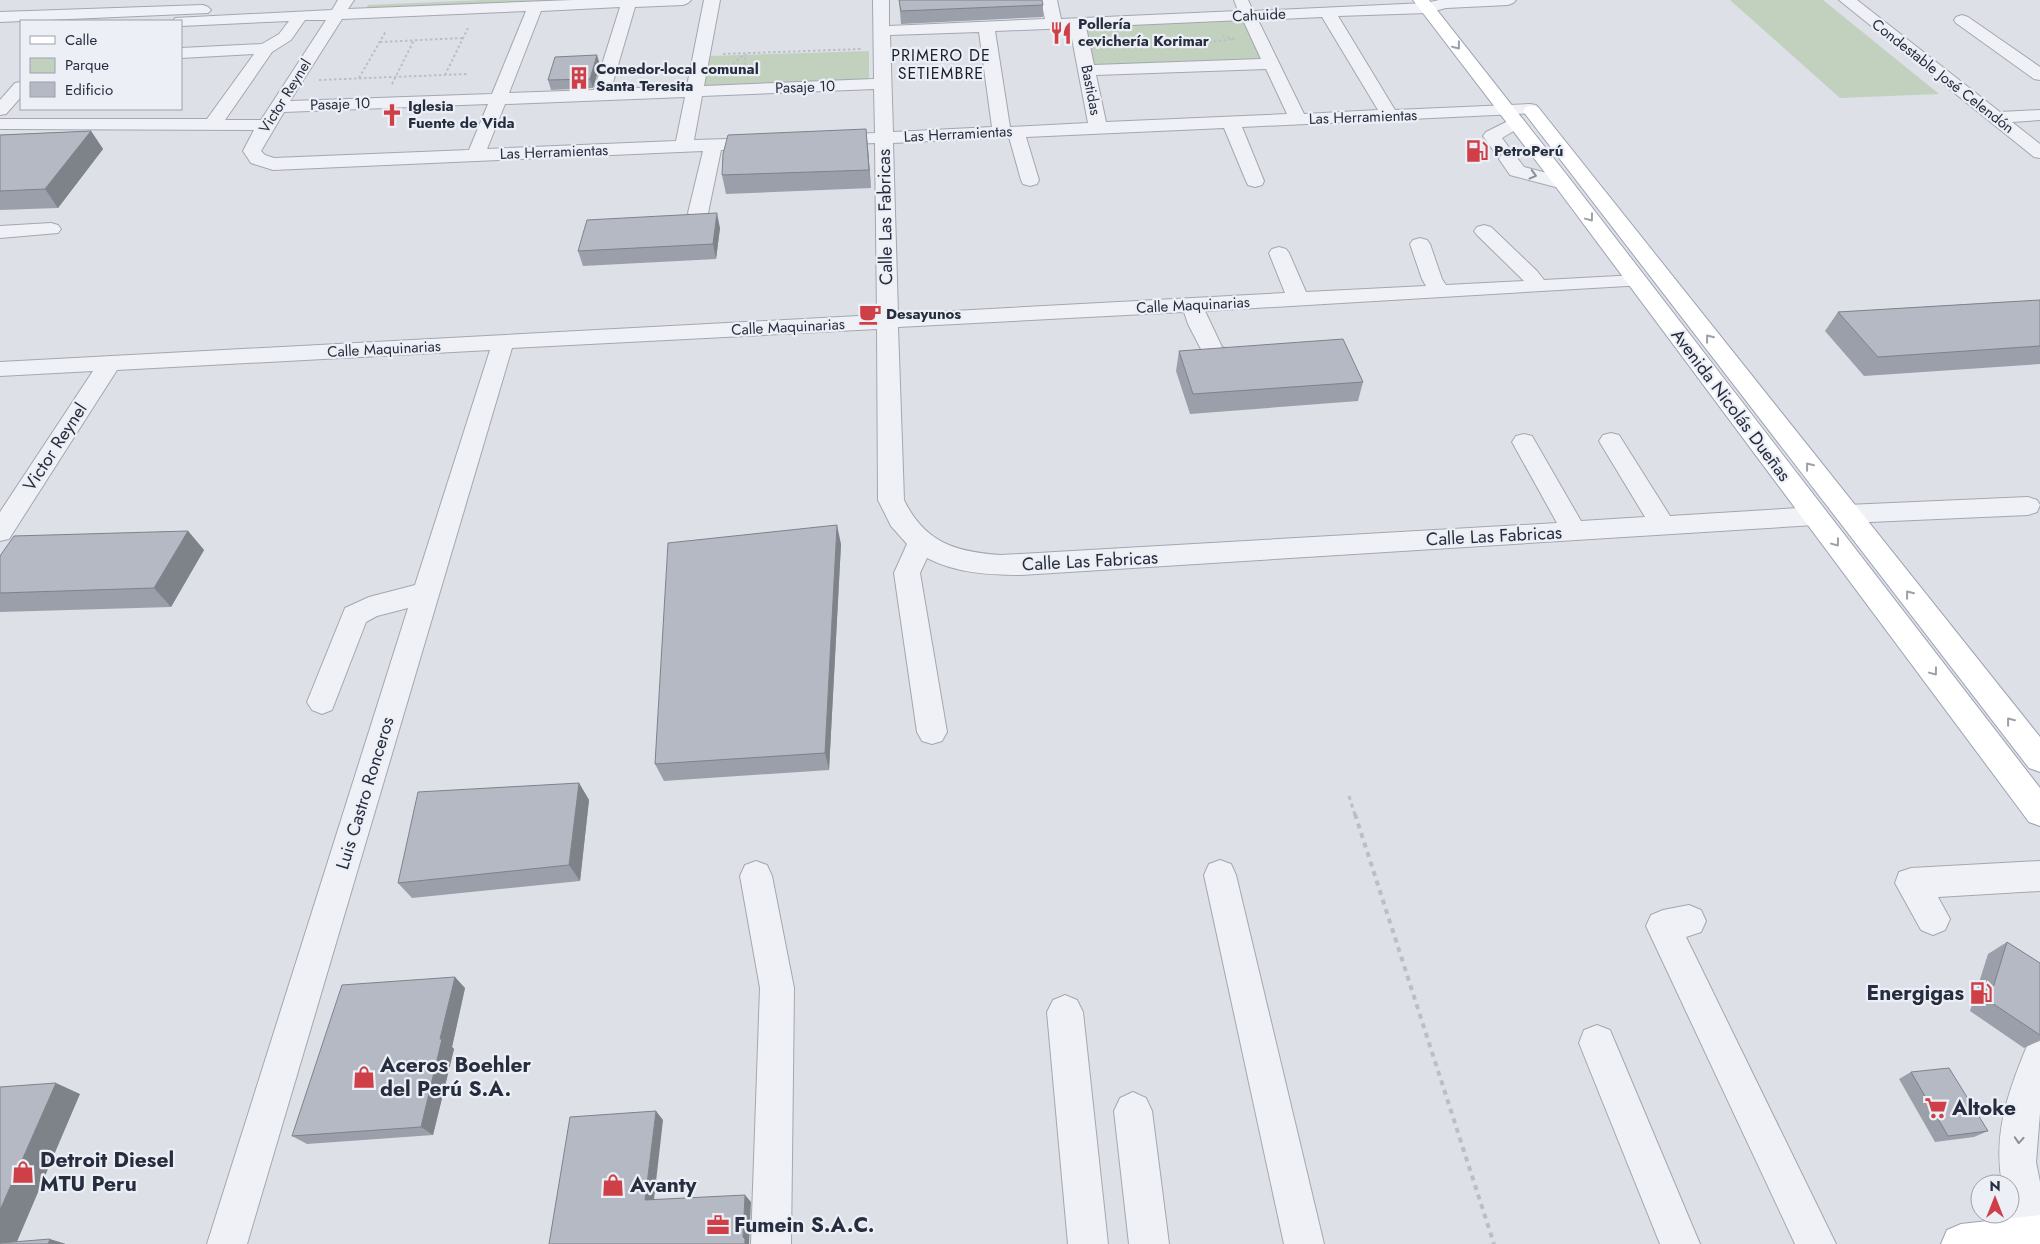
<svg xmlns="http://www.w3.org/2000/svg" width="2040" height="1244" font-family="Jost,sans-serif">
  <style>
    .green { fill: #c1d1be }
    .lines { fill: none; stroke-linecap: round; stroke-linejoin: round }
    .minor-casing { stroke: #a2a7b1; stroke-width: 2 }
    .major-casing { stroke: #9ca3b3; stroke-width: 2 }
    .path-far2 { stroke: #bbbec6; stroke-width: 2; stroke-dasharray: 2.5 2.5; stroke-linecap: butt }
    .path-far1 { stroke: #bbbec6; stroke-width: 3; stroke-dasharray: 4 4; stroke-linecap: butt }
    .path { stroke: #bbbec6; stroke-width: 4; stroke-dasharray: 5 5; stroke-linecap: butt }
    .minor { fill: #f0f1f6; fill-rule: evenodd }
    .major { fill: #fff; fill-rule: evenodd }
    .wall { fill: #9b9fa9 }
    .shaded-wall { fill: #7e8289 }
    .building { fill: #b4b9c4; stroke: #7e8289 }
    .oneway { stroke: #9da0a8 }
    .oneway2 { stroke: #8b8f9a }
    .labels { text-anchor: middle; stroke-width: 4.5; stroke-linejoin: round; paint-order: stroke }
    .far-street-label { font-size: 15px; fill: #262d3e; stroke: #eceff5 }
    .far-poi-label { font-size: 15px; font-weight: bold; fill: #262d3e; stroke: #eceff5; text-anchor: start }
    .far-neighbourhood-label { font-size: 16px; letter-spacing: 1px; fill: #191e2e; stroke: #eceff5 }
    .street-label { font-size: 18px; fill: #262d3e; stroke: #eceff5 }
    .near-poi-label { font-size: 21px; font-weight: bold; fill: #262d3e; stroke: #eceff5; text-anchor: start }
  </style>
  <rect width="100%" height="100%" fill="#dde0e7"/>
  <path class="green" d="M483,0H599L365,11L368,5Z
    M1730,0H1823L1939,94L1840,98Z
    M1251,19L1273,62L1095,68L1083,27Z
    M869,51V82L701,88L708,56Z"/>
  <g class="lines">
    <defs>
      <path id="minor" d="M338,0H354L348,9L573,0H691L688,3L683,5L635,7L611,89L687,86L704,0H720L704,86L874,79L873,0H889V26L1045,19L1041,0H1057L1061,19L1238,11L1234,0H1248L1253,11L1426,3L1439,0H1516L1513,3L1508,5L1446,8L1427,13L1338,16L1395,110L1530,104L1536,105L1539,109L1536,113L1242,127L1264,181L1262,185L1255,187L1248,185L1246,181L1224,128L1026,137L1039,180L1037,184L1030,186L1023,184L1021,180L1009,137L893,143L898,314L1285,293L1269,253L1272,249L1279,247L1286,249L1289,253L1306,292L1426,286L1422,279L1410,244L1413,240L1420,238L1427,240L1430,244L1442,279L1446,285L1524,281L1477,235L1474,231L1477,227L1484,225L1491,227L1537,271L1544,280L1637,275L1644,277L1647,281L1644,285L1205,311L1222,347C1233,351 1243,349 1254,352L1257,357L1254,362L1230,365L1205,357L1188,324L1184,312L898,327L904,500C925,543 956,552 1001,555L1557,523L1512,442L1516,436L1524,434L1532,436L1581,521L1645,517L1599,441L1603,435L1611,433L1619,435L1670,516L1815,507L1824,510L1828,516L1824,522L1815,525L1021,575C989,575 956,573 927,558L920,573L947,732L942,741L932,744L922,741L917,732L894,573L907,544L891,526L878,500L877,329L512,348L247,1244H207L408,608L377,616L366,622L332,710L322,714L312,710L307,702L345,608L369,597L415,585L490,350L117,370L9,539L0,541V512L93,371L0,376V362L877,315L875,143L830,145L824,144L821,140L824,136L830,135L875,133L874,89L702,96L694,140L762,138L768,139L771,143L768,147L762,148L721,150L708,213L705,217L698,219L691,217L688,213L703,151L273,170L251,163L243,151L254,130L0,129V119H207L254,54L181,58V48L262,44L279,34L289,21L181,26V21H173L175,18L332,10ZM620,7L594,90L509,93L541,11ZM526,11L492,94L290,101L342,19ZM1322,17L1378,110L1304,114L1258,20ZM305,20H326L261,120H225L272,52L291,40ZM1243,20L1261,59L1094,65L1086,27ZM1070,28L1088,123L1010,127L995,31ZM979,32L992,127L893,132L890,35ZM1266,69L1287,114L1106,122L1096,75ZM685,97L676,141L487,149L505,104ZM488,104L469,150L274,158L265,155L261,151L284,112Z
        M1839,0H1857L2000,112L2040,110V120L2012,122L2040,144V158L2034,157Z
        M203,5L208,7L211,10L208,13L0,22V12Z
        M1962,15L1968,17L2040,67V80L2034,79L1956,23L1954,20L1956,17Z
        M21,82V97L6,114L0,115V100L15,83Z
        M1516,117L1522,118L1525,122L1522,126L1502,138L1510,149L1507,153L1501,154L1495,153L1483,136L1486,132Z
        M1508,153L1515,155L1524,167L1570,179L1572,183L1570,187L1563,189L1510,175L1499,159L1501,155Z
        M51,223L58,225L61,229L58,233L0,238V226Z
        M2028,497L2037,500L2040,505L2037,512L2028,515L1847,523L1838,520L1834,514L1838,508L1847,505Z
        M1220,860L1231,864L1236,875L1324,1244H1284L1204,875L1209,864Z
        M756,861L767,865L772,876L794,988L791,1244H751L760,988L740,876L745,865Z
        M2040,861V891L1938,897L1950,919L1945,930L1933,935L1921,930L1895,883L1899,872L1911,868Z
        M1689,905L1701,910L1706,921L1701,932L1686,937L1836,1244H1795L1646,926L1651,915L1663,910Z
        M1065,995L1077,1000L1083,1012L1108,1244H1068L1047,1012L1053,1000Z
        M1597,1025L1610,1030L1700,1244H1660L1579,1043L1584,1030Z
        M2040,1041V1113L2036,1162L2040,1182V1244H2015L2007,1214H2010V1184H2002C1993,1134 2008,1092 2027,1046Z
        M1133,1092L1146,1098L1152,1111L1169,1244H1129L1114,1111L1120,1098Z"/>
      <path id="major" d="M1413,0H1429L1570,179L2040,788V826L2029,822L1556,187Z
        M1532,106L1538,107L2040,737V772L2029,768L1526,115L1523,111L1526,107Z
        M2040,1215V1244H1941L1947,1230L1961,1224Z"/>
    </defs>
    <use href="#minor" class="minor-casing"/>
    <use href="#major" class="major-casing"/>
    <path class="path-far2" d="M380,42L463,38
      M1204,43L1234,39L1223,36
      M723,54L861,49
      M725,70L745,54
      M744,70L746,54
      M445,75L468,28
      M359,78L386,31
      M319,80L467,74
      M392,84L414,40"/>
    <path class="path-far1" d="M1349,796L1355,815"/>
    <path class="path" d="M1355,814L1494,1244"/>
    <use href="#minor" class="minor"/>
    <use href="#major" class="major"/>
  </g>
  <path class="wall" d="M899,0L1043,5V17L901,24Z
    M600,65L593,88L551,90L548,80Z
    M866,129L871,188L726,194L722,175Z
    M91,131L103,149L58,208L0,210V135Z
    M720,228L716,259L583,266L578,251Z
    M2040,300V364L1864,376L1825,331L1838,312Z
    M1179,351L1363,382L1358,401L1190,414L1176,371Z
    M188,531L204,550L171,607L0,612V556Z
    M841,544L829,770L664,781L655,764Z
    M579,783L589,800L580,881L412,898L398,883Z
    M2007,942L2040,963V1040L2024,1048L1970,1011L1988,954Z
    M465,988L452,1047L454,1049L433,1135L307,1144L292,1136Z
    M1911,1072L1988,1131L1974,1137L1935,1142L1899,1079Z"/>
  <path class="shaded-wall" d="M597,55L600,65L593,88L590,79Z
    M866,129L868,148L871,188L869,170Z
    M91,131L103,149L58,208L45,189Z
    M717,213L720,228L716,259L713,244Z
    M837,525L841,544L829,770L825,753Z
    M188,531L204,550L171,607L154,588Z
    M579,783L589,800L580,881L569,865Z
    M455,977L465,988L452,1047L454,1049L433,1135L421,1127L440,1039Z
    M56,1083L80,1094L16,1244H0V1210Z
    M656,1111L663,1120L653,1208L645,1200Z
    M745,1195L751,1202L749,1244H745L743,1237Z
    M50,1239L66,1244H48Z"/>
  <path class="building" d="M899,0H1042L1043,5L901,11Z
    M597,55L590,79L548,80L555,57Z
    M866,129L869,170L722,175L723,154L728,135Z
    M91,131L45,189L0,191V135Z
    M717,213L713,244L578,251L587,220Z
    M2040,300V346L1878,357L1838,312Z
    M1343,339L1363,382L1193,394L1179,351Z
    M837,525L825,753L655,764L668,543Z
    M188,531L154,588L0,593V556L14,536Z
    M579,783L569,865L398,883L418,792Z
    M2007,942L2040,963V1035L1989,1001Z
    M455,977L440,1039H442L421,1127L292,1136L342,985Z
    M1949,1068L1988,1131L1948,1136L1911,1072Z
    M56,1083L0,1210V1087Z
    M656,1111L645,1200L745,1195L743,1237L745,1239V1244H549L570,1117Z
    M50,1239L48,1244H0V1243Z"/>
  <defs><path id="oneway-chevron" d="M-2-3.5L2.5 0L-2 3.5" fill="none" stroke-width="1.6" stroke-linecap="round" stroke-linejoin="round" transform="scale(1.25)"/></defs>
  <g class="oneway">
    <use href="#oneway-chevron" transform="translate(1457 46) rotate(52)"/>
    <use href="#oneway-chevron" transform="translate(1590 218) rotate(53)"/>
    <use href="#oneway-chevron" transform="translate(1709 338) rotate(-128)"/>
    <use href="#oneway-chevron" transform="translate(1809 466) rotate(-128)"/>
    <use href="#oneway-chevron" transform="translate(1836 543) rotate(53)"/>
    <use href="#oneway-chevron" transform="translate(1909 594) rotate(-128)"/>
    <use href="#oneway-chevron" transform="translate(1934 672) rotate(53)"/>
    <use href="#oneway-chevron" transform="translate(2010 721) rotate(-128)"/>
  </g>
  <g class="oneway2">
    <use href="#oneway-chevron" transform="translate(1533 175) rotate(15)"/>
    <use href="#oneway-chevron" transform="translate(2019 1140) rotate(94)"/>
  </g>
  <defs>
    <symbol id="restaurant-bare" viewBox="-9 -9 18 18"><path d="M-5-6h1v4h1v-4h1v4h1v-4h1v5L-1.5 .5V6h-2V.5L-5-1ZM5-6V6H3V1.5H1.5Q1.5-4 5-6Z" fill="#cf3f47" stroke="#eceff5" stroke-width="2.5" paint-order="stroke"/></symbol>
    <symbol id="building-bare" viewBox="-9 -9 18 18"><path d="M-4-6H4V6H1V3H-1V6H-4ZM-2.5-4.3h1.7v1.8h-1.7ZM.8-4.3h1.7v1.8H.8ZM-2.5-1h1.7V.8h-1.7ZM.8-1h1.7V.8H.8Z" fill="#cf3f47" stroke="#eceff5" stroke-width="2.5" paint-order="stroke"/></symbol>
    <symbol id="church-bare" viewBox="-9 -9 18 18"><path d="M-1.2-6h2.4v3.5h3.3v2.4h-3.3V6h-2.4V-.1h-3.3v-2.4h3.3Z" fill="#cf3f47" stroke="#eceff5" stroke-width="2.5" paint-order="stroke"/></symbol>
    <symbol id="fuel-bare" viewBox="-9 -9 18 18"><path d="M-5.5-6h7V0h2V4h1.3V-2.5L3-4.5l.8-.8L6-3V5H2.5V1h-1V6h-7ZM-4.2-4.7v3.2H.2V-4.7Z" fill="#cf3f47" stroke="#eceff5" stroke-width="2.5" paint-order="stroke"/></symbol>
    <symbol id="cafe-bare" viewBox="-9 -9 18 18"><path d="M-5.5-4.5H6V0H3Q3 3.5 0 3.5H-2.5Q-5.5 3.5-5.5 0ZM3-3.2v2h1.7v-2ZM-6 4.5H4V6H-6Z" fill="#cf3f47" stroke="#eceff5" stroke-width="2.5" paint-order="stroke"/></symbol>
    <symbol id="shop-bare" viewBox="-9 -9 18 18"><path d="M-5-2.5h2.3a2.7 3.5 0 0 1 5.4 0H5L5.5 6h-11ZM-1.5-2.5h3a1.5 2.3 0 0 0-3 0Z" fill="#cf3f47" stroke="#eceff5" stroke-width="2.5" paint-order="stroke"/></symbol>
    <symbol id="supermarket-bare" viewBox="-9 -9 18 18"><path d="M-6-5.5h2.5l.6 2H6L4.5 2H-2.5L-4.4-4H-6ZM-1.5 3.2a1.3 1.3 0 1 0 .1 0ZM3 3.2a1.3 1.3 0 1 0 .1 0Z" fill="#cf3f47" stroke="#eceff5" stroke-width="2.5" paint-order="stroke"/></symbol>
    <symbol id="office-bare" viewBox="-9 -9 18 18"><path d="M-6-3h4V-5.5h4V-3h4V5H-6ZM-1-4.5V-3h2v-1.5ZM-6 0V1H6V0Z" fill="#cf3f47" stroke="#eceff5" stroke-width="2.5" paint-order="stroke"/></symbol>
  </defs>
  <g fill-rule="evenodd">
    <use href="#restaurant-bare" x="1045" y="17" width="32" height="32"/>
    <use href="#building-bare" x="563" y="62" width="32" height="32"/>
    <use href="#church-bare" x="376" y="99" width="32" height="32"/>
    <use href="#fuel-bare" x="1461" y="135" width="32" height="32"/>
    <use href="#cafe-bare" x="854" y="298" width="32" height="32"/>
    <use href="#fuel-bare" x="1965" y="977" width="32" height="32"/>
    <use href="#shop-bare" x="348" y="1061" width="32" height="32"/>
    <use href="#supermarket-bare" x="1920" y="1092" width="32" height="32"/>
    <use href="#shop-bare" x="7" y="1156" width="32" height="32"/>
    <use href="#shop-bare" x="597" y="1169" width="32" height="32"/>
    <use href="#office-bare" x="702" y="1209" width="32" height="32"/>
  </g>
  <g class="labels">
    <g class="far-street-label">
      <text transform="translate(1259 15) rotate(-3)" y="5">Cahuide</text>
      <text transform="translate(1943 76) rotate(38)" y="5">Condestable José Celendón</text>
      <text transform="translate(805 87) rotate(-2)" y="5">Pasaje 10</text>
      <text transform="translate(1091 90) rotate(79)" y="5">Bastidas</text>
      <text transform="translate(285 96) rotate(-58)" y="5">Victor Reynel</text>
      <text transform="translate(340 104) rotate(-2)" y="5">Pasaje 10</text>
      <text transform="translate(1363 117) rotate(-2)" y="5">Las Herramientas</text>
      <text transform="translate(958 134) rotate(-3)" y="5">Las Herramientas</text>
      <text transform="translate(554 152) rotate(-2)" y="5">Las Herramientas</text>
      <text transform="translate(1193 305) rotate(-3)" y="5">Calle Maquinarias</text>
      <text transform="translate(788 327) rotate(-3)" y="5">Calle Maquinarias</text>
      <text transform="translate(384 349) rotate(-3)" y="5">Calle Maquinarias</text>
    </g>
    <g class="far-poi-label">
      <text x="1078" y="29">Pollería<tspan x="1078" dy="17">cevichería Korimar</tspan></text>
      <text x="596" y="74">Comedor-local comunal<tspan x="596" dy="17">Santa Teresita</tspan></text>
      <text x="408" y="111">Iglesia<tspan x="408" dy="17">Fuente de Vida</tspan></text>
      <text x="1494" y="156">PetroPerú</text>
      <text x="886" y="319">Desayunos</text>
    </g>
    <g class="far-neighbourhood-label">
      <text x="941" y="61">PRIMERO DE<tspan x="941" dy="18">SETIEMBRE</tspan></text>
    </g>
    <g class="street-label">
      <text transform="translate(885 217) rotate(-91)" y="6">Calle Las Fabricas</text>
      <text transform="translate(1731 405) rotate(53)" y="6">Avenida Nicolás Dueñas</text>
      <text transform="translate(55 447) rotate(-57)" y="6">Victor Reynel</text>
      <text transform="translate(1494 536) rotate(-3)" y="6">Calle Las Fabricas</text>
      <text transform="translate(1090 561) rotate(-3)" y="6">Calle Las Fabricas</text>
      <text transform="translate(365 793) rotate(-73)" y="6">Luis Castro Ronceros</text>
    </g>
    <g class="near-poi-label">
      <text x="1964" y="1000" text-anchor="end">Energigas</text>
      <text x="380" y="1072">Aceros Boehler<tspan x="380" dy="24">del Perú S.A.</tspan></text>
      <text x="1952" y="1115">Altoke</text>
      <text x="40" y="1167">Detroit Diesel<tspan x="40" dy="24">MTU Peru</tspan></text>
      <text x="630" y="1192">Avanty</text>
      <text x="734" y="1232">Fumein S.A.C.</text>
    </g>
  </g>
  <rect x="20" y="20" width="162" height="90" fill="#eceff5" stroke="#9da1ac"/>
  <rect x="30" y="36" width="25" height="8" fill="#ffffff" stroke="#9da1ac"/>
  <text x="65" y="45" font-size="15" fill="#262d3e">Calle</text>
  <rect x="30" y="58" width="25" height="15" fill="#c1d1be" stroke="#9da1ac"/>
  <text x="65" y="70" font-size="15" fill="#262d3e">Parque</text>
  <rect x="30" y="82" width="25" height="15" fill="#b4b9c4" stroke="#9da1ac"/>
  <text x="65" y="95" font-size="15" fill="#262d3e">Edificio</text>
  <g transform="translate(1995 1199)"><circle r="24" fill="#eceff5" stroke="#9da1ac"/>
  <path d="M0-4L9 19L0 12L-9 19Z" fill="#cf3f47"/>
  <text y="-8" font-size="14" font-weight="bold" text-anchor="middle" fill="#262d3e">N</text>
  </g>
</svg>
